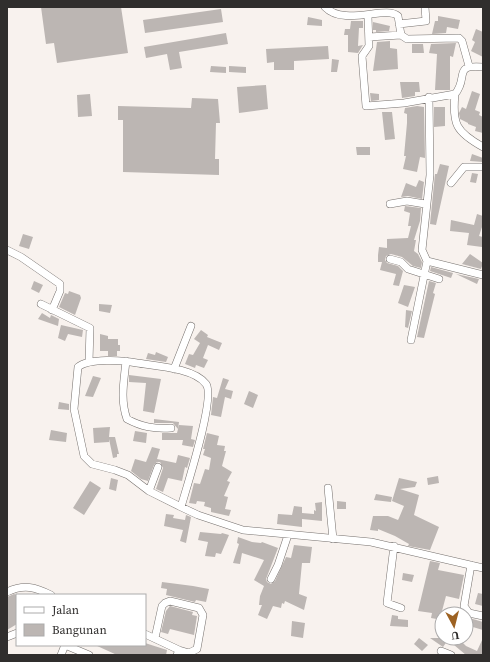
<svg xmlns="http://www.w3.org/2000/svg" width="490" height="662" font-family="'Source Serif 4',serif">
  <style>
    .building { fill: #bcb6b3 }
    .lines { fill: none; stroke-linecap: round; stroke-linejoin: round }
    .minor-casing { stroke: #76716e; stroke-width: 8 }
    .minor { stroke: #fff; stroke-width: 7 }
  </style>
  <rect width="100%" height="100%" fill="#f8f2ee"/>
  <path class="building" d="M41,7H121L128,53L57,63L54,43L46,44Z
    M221,9L223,22L145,33L143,20Z
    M438,16L460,20L458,29L447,27L446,33L432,34L435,21H438Z
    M308,17L322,20V26L307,25Z
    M351,21H363V28H359L358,46L363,45L358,53L348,52V35H344L345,29H350Z
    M373,22L390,26L389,31L376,32V30H373Z
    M476,29L483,32V57L471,51L475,42L472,40Z
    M226,33L228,44L179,52L182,68L170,70L167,54L146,58L144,47Z
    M390,41V48L397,49L398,69L373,71L377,42Z
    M456,43L453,57L450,56V90H435L437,54L429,53L431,44Z
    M412,44H423L424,53H412Z
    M328,46L329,59L294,61V70H274V62L267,63L266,49Z
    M332,59L339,60L337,72H331Z
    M211,66L226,67V73L210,72Z
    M229,66L246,67V73L229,72Z
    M400,82H419L420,92H415V96L402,98Z
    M266,85L268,109L239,113L237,87Z
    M472,91L480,94L475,110L480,112L479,115L483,117V133L475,131L476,127L468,124V123L460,119L459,113L462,107L466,109Z
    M370,93L379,94V100L371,101Z
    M90,94L92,116L78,117L77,95Z
    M192,98L218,99L220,123H216L215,159H219V175L123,172V120H118V106L191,108Z
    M417,106L424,107L425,158L420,157L417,172L403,169L406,156H404L407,123V114L404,113L405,108Z
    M434,107H445V126L434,127Z
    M382,112H392L395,139L385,140Z
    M356,147H370V155H357Z
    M472,154L483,158V162L470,161Z
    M440,164L449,166L436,225L430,224L435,174H437Z
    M472,173L478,174L476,183L470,182Z
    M419,180L424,182L422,199L408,196L401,197L406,183L416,187Z
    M405,206L421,208L420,221L414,240H416L414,251L418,254L422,262L421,268L413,266L402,257L391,254L386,256L385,260L387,263L398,266L403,271L399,286L393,285L396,274L380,270L382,262H378V255L379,247L387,248V239L408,238L411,226H408L410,213L404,211Z
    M477,214L483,216V224L479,236L483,237L482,247L467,245L469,233L450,231L451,220L474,225Z
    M23,234L33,237L29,249L19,246Z
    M470,254L483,263L481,269L462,264Z
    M431,267L453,273L451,278L430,271Z
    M456,274L479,279L477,284Z
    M34,281L43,285L39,293L31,289Z
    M429,281L436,283L433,293L435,294L424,338L417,337Z
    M404,285L415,287L408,307L398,303Z
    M69,291L80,295L81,298L75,315L59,307L65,293L68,294Z
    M99,304L112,305L110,313L99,311Z
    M406,310L412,311L408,328L405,327Z
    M42,313L50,318L51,315L59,319L58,326L38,319Z
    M61,325L83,330L82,337L68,334L65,341L58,338Z
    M201,330L208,335L207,337L222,343L219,350L208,345L203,358L208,360L204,368L196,365L195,368L185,364L189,354L193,355L200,343L194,339Z
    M100,334L108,336V339H118V345H120V351H117V356H108V351H100Z
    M156,352L168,357L166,362L146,359L148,353L155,355Z
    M129,375L161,379L154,413L143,411L146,383L129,382Z
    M93,376L101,378L93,397L85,396Z
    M223,378L229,380L225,389L233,391L231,399L225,397L221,417L211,415L213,397L217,398Z
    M249,391L258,395L253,408L244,404Z
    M59,402L69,404V410L58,409Z
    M154,419L179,422L178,429L173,423H154Z
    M179,425L193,426L191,439L195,440L193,447L182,445L183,440H162V433H177Z
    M110,427L109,437H115L119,454H117V457L113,458L109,439V442L94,443L93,428Z
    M51,430L67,433L66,442L49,440Z
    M135,431L147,433L146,443L133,441Z
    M207,433L219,436L217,445L225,446L224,451H226L222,466L232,472L227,481L230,482L224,496L228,497L225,509L231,510L229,516L211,512V508L204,506L205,502L197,501L196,504L189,503L194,483L200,484L205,469L209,470L211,458L203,455L205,449H203Z
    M152,447L160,449L157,459L176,463L178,455L190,458L187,468L185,467L182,481L168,478L163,492L156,489L163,468L160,462H157L154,465L148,481L141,479L131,471L135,459L146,462Z
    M438,476L439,483L428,485L427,478Z
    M111,478L118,480L116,491L109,489Z
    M399,478L417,482L415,487L400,489L419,495L414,515L439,527L430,550L408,546L409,544L395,536L378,529V531L370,530L373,516H388L398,520L399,518L404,506L392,501Z
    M90,481L101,488L84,515L73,508Z
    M376,494L392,497L391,502L374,500Z
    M337,501L346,502V509H337Z
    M322,502V521L302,519V527L277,524L278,514L292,515L294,506L302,507V513L314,514V510L316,511L315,503Z
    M166,514L174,515L173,518L185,520L186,515L191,517L186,543L180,541L183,530L164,526Z
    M200,532L221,534L222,533L229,535L221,554L216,553L215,557L205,556L208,542L198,540Z
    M238,537L252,542L261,543L262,542L278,548L266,579L267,582L271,584L275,581L286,557L291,558L294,545L312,547L310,563H302L299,594L307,597L304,610L285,601L284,604L282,603L281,608L273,606L267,619L258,615L262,605H259L260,596L264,586L254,580L264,560L242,553L240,564L233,563L239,544L237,543Z
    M430,561L440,563L438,570L464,575L459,599L446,596L442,611V620L431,618L432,613L418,611Z
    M403,573L414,575L412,582L402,580Z
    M162,582L193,586L209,589L206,602L196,600L195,602L166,595L167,589L161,588Z
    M478,593L483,594V606L475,604Z
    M14,594L17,595V624L7,630V597Z
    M170,606L193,612L192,615L197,616L194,635L170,629L168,634L161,632L166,611Z
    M392,615L398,616V619L408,620V627L390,626Z
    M466,617L483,622V630L466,625Z
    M292,621L305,623L303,638L291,636Z
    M419,638L428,645L422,651L414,644Z
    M430,638H458L466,646L477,651L483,638V655H466L448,640L443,647Z
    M145,643L167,650L166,655H117L95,645H145Z"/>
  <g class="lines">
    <defs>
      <path id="minor" d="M325,7C344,27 386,5 398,16L401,35L407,39L459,38L462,41L469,66
        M368,16L369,46L362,56L366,106L404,103L455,94C469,78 452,64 483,67
        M399,24L426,21L425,7
        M369,37L401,35
        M455,94C452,124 456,132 483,147
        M429,97L430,175L422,250L427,261L483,275
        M451,183L464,167H483
        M390,204L407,201L425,204
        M7,250L21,257L60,284V291L52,310
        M390,259L401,262L408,269L439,279
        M41,304L90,328L89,362
        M411,340L427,261
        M126,361C124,381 120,400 127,419C142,427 154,429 171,428
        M174,369L191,326
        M328,488L333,539
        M149,491L158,467
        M181,507C186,489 216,397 206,384C194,368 156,366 137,363C123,360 89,358 78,367L74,409L84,456L92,464L115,470L128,475L149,491L181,507L198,515L243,530L371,542L483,568
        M394,546L387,603L401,608
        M471,565L464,606L469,613L483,616
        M271,579L278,565L288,535
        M7,592C24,584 35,587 51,595
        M145,634L179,650L177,655
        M7,637L17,633
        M155,638L162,606L165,603L170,601L199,608L203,615L197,649L189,653L179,650
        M65,645L89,655
        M441,651L451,655
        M61,655L65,645"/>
    </defs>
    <use href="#minor" class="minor-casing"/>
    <use href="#minor" class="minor"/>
  </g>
  <rect width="490" height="662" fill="none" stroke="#302e2d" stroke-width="16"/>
  <rect x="16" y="594" width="130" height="52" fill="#ffffff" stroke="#acabab"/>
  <rect x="24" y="607" width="20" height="6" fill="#ffffff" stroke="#acabab"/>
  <text x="52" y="614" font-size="12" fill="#302e2d">Jalan</text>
  <rect x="24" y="624" width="20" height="12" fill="#bcb6b3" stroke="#acabab"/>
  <text x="52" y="634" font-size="12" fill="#302e2d">Bangunan</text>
  <g transform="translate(454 626) rotate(173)"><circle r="19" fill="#ffffff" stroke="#acabab"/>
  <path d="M0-3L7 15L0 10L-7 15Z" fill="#9d6222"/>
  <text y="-6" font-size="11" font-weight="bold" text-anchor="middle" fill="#302e2d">U</text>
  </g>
</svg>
